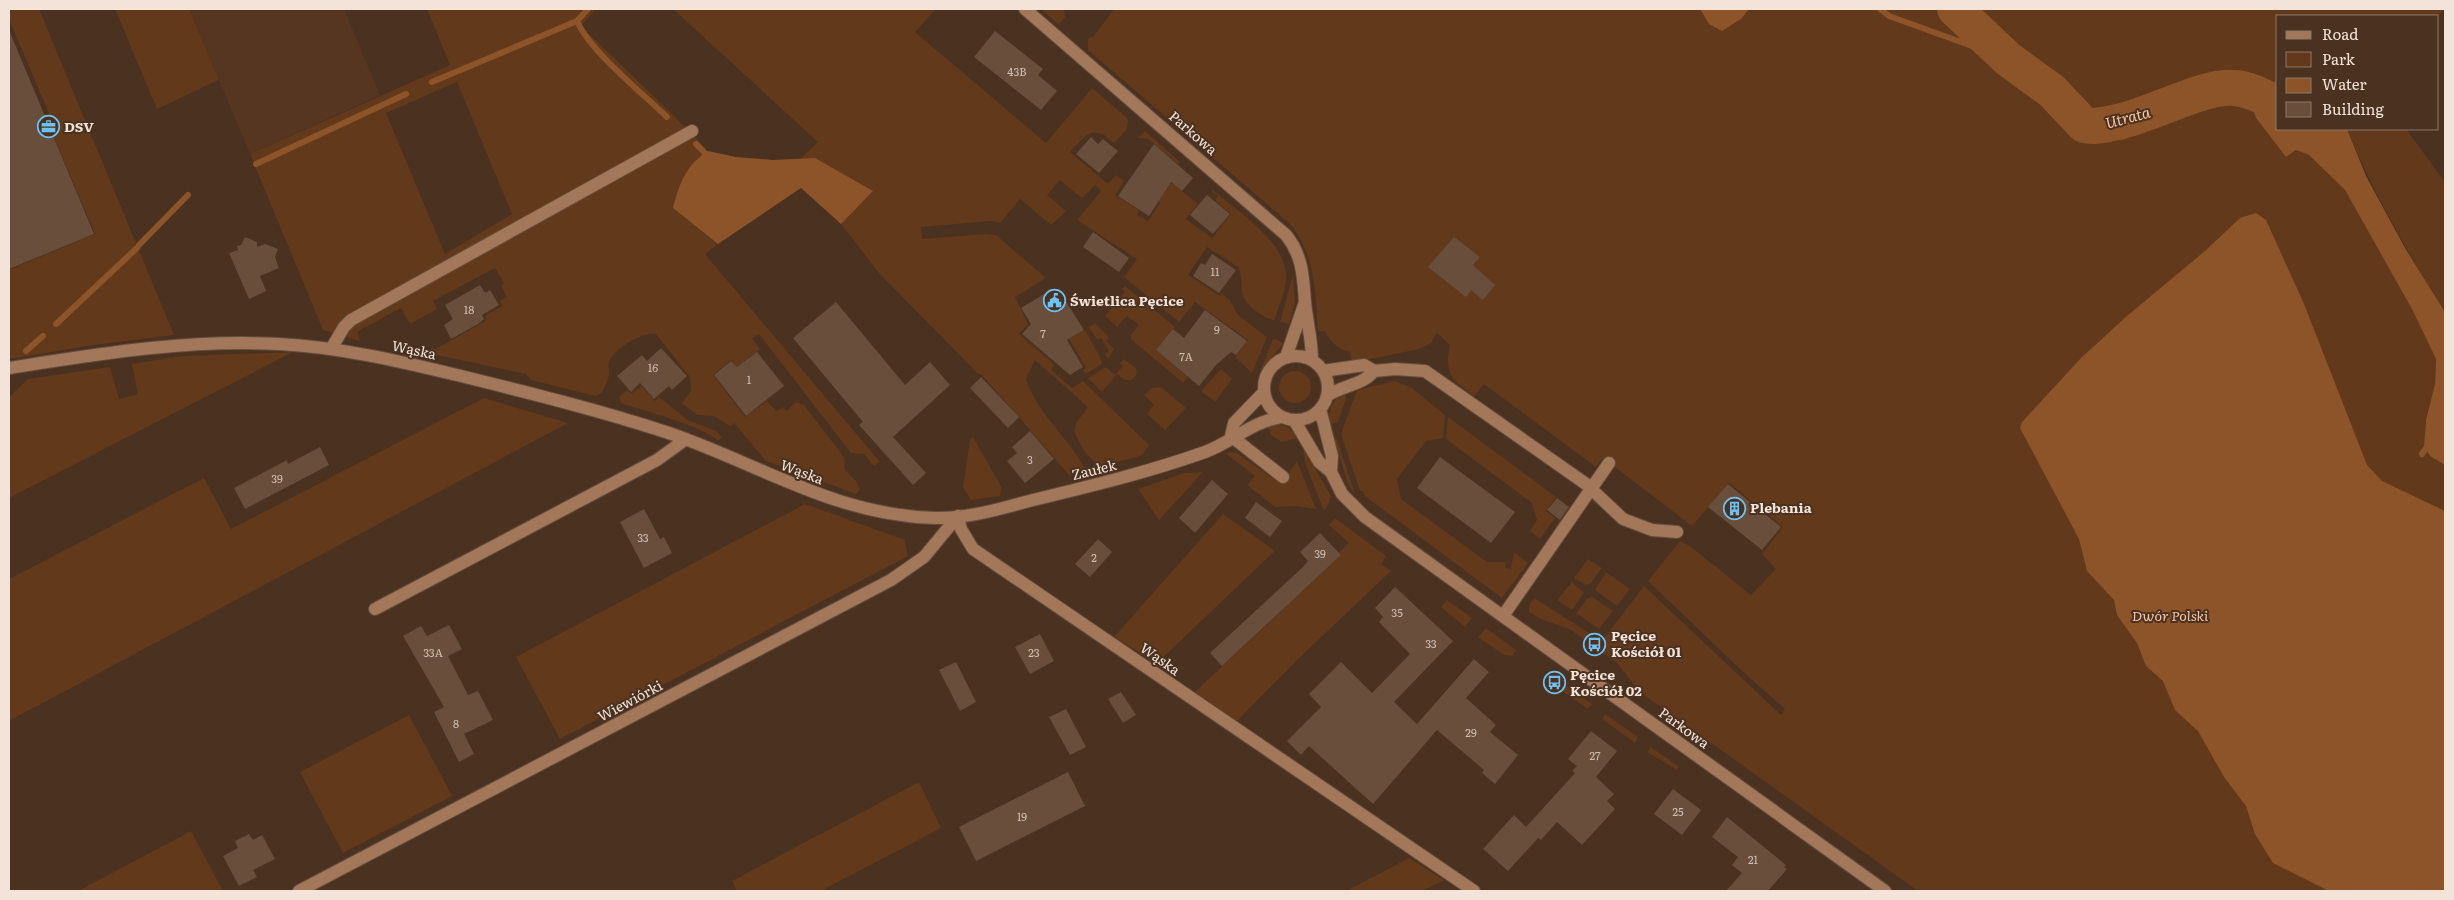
<svg xmlns="http://www.w3.org/2000/svg" width="2454" height="900" font-family="Literata,serif">
  <style>
    .built { fill: #563621 }
    .green { fill: #62391b; fill-rule: evenodd }
    .water { fill: #8d5429 }
    .lines { fill: none; stroke-linecap: round; stroke-linejoin: round }
    .stream { stroke: #8d5429; stroke-width: 6 }
    .river { stroke: #8d5429; stroke-width: 36 }
    .building { fill: #694e3c }
    .minor-casing { stroke: #654d3e; stroke-width: 14 }
    .minor { stroke: #a37759; stroke-width: 12 }
    .labels { text-anchor: middle; stroke-width: 4; stroke-linejoin: round; paint-order: stroke }
    .number-label { font-size: 11px; fill: #d1beb2 }
    .poi-label { font-size: 14px; font-weight: bold; fill: #f4e3d9; stroke: #4a3120; text-anchor: start }
    .street-label { font-size: 14px; fill: #f4e3d9; stroke: #4a3120 }
    .park-label { font-size: 14px; font-style: italic; fill: #fbc6a4; stroke: #4a3120 }
    .water-label { font-size: 15px; font-style: italic; fill: #fbc7a4; stroke: #4a3120 }
  </style>
  <rect width="100%" height="100%" fill="#4a3120"/>
  <path class="built" d="M189,9H344L380,95L250,154Z"/>
  <path class="green" d="M9,9H39L174,335L94,345L9,359V270L95,234L46,118L50,116L9,19Z
    M115,9H189L219,80L157,109Z
    M427,9H596L581,26L673,115L708,151L697,158L673,208L718,244L705,254L880,462L874,466L864,454L851,453L759,334L752,338L760,349L737,367L731,360L713,375L745,417L767,401L776,411L783,407L786,411L796,402L804,405L844,457L845,470L856,481L860,490L856,494L766,461L734,423L730,426L714,416L697,415L682,403L691,391L690,377L656,334C643,331 616,348 610,360C607,365 610,369 609,375C608,381 604,388 602,393L595,396L531,380L526,374L427,353L431,348L436,349L487,320L485,316L502,306L500,301L507,297L501,286L504,283L495,268L433,301L437,309L410,324L401,308L357,332L360,341L323,330L250,154L450,65ZM457,82L512,214L445,254L386,113Z
    M673,9H936L915,32L1046,143L1092,88L1128,119L1127,129L1114,143L1103,134L1093,132L1084,137L1070,152L1108,184L1116,175L1124,181L1115,195L1139,210L1137,215L1148,221L1160,203L1144,192L1159,173L1198,204L1184,221L1186,219L1212,238L1231,214L1215,200L1218,196L1212,192L1213,190C1238,212 1289,243 1286,280C1285,294 1278,308 1274,321C1261,315 1244,306 1242,291C1241,283 1242,274 1238,267L1207,247L1188,275L1220,296L1221,293L1230,300L1238,315L1267,337L1252,373L1235,357L1248,340L1195,302L1179,322L1124,277L1137,259L1077,220L1101,191L1095,185L1082,198L1060,180L1047,195L1066,211L1051,225L1020,199L1000,223L991,221L921,227L922,239L986,234L996,235L1046,278L1015,297L1028,324L1019,334L1055,365L1051,370L1072,388L1083,381L1149,445L1143,454L1137,457L1100,466L1098,465L1085,452L1074,432L1076,423L1088,407L1035,360L1026,379C1037,413 1067,436 1084,467L1081,472L1070,476L982,375L977,373L879,273L841,224L873,191L800,159L818,142Z
    M1041,9H1064L1065,17L1059,25Z
    M1114,9H2445L2438,16H2278V94L2253,87L2244,93L2251,104L2256,118L2286,157L2296,150L2309,155L2345,190L2413,311L2436,359L2435,384L2426,420L2424,446L2445,465V891H1918L1640,692L1617,663L1600,651L1603,646L1591,637L1588,642L1571,630L1541,619L1529,612V605L1534,598L1602,641L1644,586L1781,715L1785,709L1741,670L1648,581L1680,541L1690,546L1751,595L1776,569L1762,554L1783,527L1729,483L1692,526L1603,458L1596,467L1484,384L1474,396C1451,379 1444,374 1450,345L1437,333L1431,343L1419,349L1352,363L1350,352C1338,349 1330,342 1325,331H1318C1315,292 1316,257 1291,225L1088,50V38L1093,37Z
    M2347,129H2406L2445,182V312C2408,253 2374,194 2347,129Z
    M1145,131L1180,162L1178,164L1148,139L1138,138Z
    M1293,274L1295,303L1289,324L1280,322Z
    M1125,286L1175,327L1156,350L1188,377L1183,383L1131,339V335L1139,325L1127,316L1117,327L1105,316L1125,292L1122,289Z
    M1095,323L1109,337L1106,341L1114,349L1108,359L1105,354L1109,351L1101,338L1097,340L1089,327Z
    M1085,330L1100,357L1102,364L1086,374L1083,370L1086,368L1069,339Z
    M1273,339L1280,341L1283,344L1260,371Z
    M293,352L9,498V397L28,379L110,367L119,399L138,394L132,364L181,356Z
    M1124,359L1136,368L1137,374L1132,380H1125L1117,374L1102,392L1088,378L1106,367L1115,375L1123,366L1120,363Z
    M1221,369L1232,379L1215,402L1201,391Z
    M1279 387a16 16 0 1 1 32 0a16 16 0 1 1-32 0Z
    M1395,381L1412,388L1445,415L1443,438L1426,441L1397,479L1401,499L1487,562H1506L1505,568L1511,569L1514,552L1528,563L1502,598L1365,496L1363,491H1360L1341,434L1357,390Z
    M641,386L655,401L659,397L688,420L716,431L722,437L718,441C706,427 642,410 621,403L619,397L627,390L631,394Z
    M1161,387L1186,408L1165,430L1147,414L1154,405L1144,395L1152,388Z
    M1345,393L1346,399L1338,422L1329,425C1328,412 1331,399 1345,393Z
    M484,398L568,423L9,721V579L204,478L231,529Z
    M1448,417L1556,497L1546,511L1555,518L1540,539L1530,531L1537,520L1532,503L1446,439Z
    M1276,424L1288,427L1298,438L1281,442L1270,434V430L1266,427Z
    M973,437L1002,488L1000,496L971,500L963,487L970,439Z
    M1336,437L1356,496L1348,484L1334,438Z
    M1303,448L1331,496L1329,503L1324,511L1305,463Z
    M1231,452L1237,453L1281,484L1297,461L1316,509L1295,506L1275,507L1247,485L1255,476L1225,453Z
    M1203,472L1159,520L1138,489L1184,473Z
    M805,504L905,540L908,556L560,739L516,657Z
    M1223,514L1275,551L1157,663L1114,637Z
    M1335,518L1386,556L1381,564L1391,571L1297,660L1237,721L1195,692L1341,555L1339,552L1349,543L1329,525Z
    M1588,559L1602,568L1591,583L1586,585L1574,578Z
    M1606,572L1630,589L1617,606L1595,590Z
    M1572,582L1584,593L1572,610L1557,600Z
    M1592,597L1613,611L1599,629L1576,613L1587,599Z
    M1447,600L1472,618L1465,627L1441,607Z
    M1486,628L1516,650L1512,656L1504,655L1478,637Z
    M1562,683L1592,704L1588,709L1558,688Z
    M1605,714L1638,737L1635,743L1602,719Z
    M409,715L452,796L343,853L300,772Z
    M1651,747L1679,767L1677,770L1647,752Z
    M919,782L941,828L821,891H737L732,881Z
    M191,831L223,891H78Z
    M1409,858L1444,880L1422,891H1346Z"/>
  <path class="water" d="M1700,9H1749L1741,19L1722,31L1709,24Z
    M2253,87L2278,94V129H2347L2366,176L2405,248L2445,312V465L2430,456L2424,446L2426,420L2435,384L2436,359L2413,311L2345,190L2309,155L2296,150L2286,157L2256,118L2251,104L2244,93Z
    M708,151L736,157L773,160L815,158L873,191L841,224L801,188L718,244L673,208C679,185 686,164 708,151Z
    M2256,213L2266,220L2304,304L2367,465L2382,481L2445,511V891H2329L2273,863L2255,834L2246,806L2224,777L2198,731L2175,710L2163,681L2146,666L2137,643L2117,615L2114,600L2087,571L2079,539L2020,428L2022,422L2081,358L2127,316L2205,251L2240,218Z"/>
  <g class="lines">
    <path class="stream" d="M1880,9L1889,16L2008,59
      M577,21C590,51 641,92 667,117
      M432,82L577,21L588,9
      M696,144L705,153
      M256,164L406,94
      M139,245L188,195
      M56,324L137,248
      M26,351L43,336
      M2422,454L2430,443"/>
    <path class="river" d="M1955,9L2008,59L2052,91L2084,125C2095,128 2107,124 2118,122C2152,115 2206,84 2235,88C2250,89 2265,97 2278,105"/>
  </g>
  <path class="building" d="M9,30L94,234L9,269Z
    M995,31L1043,69L1038,75L1057,91L1041,110L974,57Z
    M1091,137L1098,144L1103,139L1118,151L1099,173L1076,154Z
    M1154,144L1193,178L1182,191L1171,182L1149,216L1118,196Z
    M1207,195L1230,214L1213,234L1190,215Z
    M1093,232L1129,258L1119,272L1083,247Z
    M245,237L257,242V247L265,244L278,249L275,257L279,268L260,276L266,291L249,299L229,253L238,250L237,246L241,245Z
    M1454,237L1480,257L1473,265L1495,285L1483,300L1471,290L1466,297L1428,267Z
    M1212,254L1236,270L1219,293L1193,276L1201,263L1205,265Z
    M480,285L485,293L490,290L499,305L482,315L484,319L478,324L451,339L444,325L453,319L445,305Z
    M1060,292L1084,330L1067,340L1083,367L1070,375L1022,334L1031,324L1021,308L1046,293L1049,298Z
    M836,302L905,385L930,362L950,385L893,437L926,473L913,485L859,425L863,422L793,338Z
    M1205,310L1247,341L1236,355L1231,352L1216,365L1199,386L1156,350L1173,329L1184,338Z
    M661,348L687,376L672,390L669,386L654,399L640,383L631,392L617,376L642,355L647,361Z
    M757,352L784,386L746,416L714,375L731,361L737,367Z
    M981,377L1019,417L1008,428L970,388Z
    M1030,431L1054,459L1025,483L1007,461L1017,453L1012,447Z
    M320,447L329,465L245,509L234,488L287,460L288,464Z
    M1440,457L1515,512L1491,543L1417,488Z
    M1212,480L1228,494L1195,533L1179,518Z
    M1728,484L1781,527L1762,550L1708,507Z
    M1557,498L1569,507L1560,520L1547,510Z
    M1256,502L1282,521L1270,537L1245,518Z
    M644,509L660,539L664,537L672,553L644,568L620,522Z
    M1320,533L1341,555L1222,666L1210,653L1303,567L1308,561L1300,552Z
    M1098,539L1112,552L1090,577L1075,564Z
    M1395,587L1453,641L1394,702L1417,724L1474,659L1489,672L1466,698L1496,725L1490,732L1518,755L1495,784L1482,773L1484,770L1437,730L1373,804L1309,746L1301,755L1287,741L1321,707L1309,694L1341,662L1372,693L1410,654L1379,622L1383,617L1375,608Z
    M449,625L462,649L448,656L468,695L478,691L493,720L464,734L474,754L459,762L434,712L444,707L403,636L421,626L427,636Z
    M1040,634L1054,661L1030,674L1015,647Z
    M956,662L976,702L960,711L939,670Z
    M1121,692L1136,715L1123,723L1108,699Z
    M1066,709L1086,747L1070,755L1049,717Z
    M1591,731L1617,751L1596,777L1614,794L1607,801L1615,809L1582,845L1557,822L1541,840L1538,838L1508,871L1483,849L1514,815L1526,827L1575,773L1572,771L1577,766L1568,759Z
    M1068,772L1085,806L976,861L959,827Z
    M1673,789L1701,810L1682,835L1654,814Z
    M1727,817L1786,865L1784,867L1787,869L1768,891H1726L1742,873L1732,865L1738,857L1712,837Z
    M249,834L253,840L262,835L275,859L253,870L257,877L239,886L223,856L238,848L235,841Z"/>
  <g class="lines">
    <defs>
      <path id="minor" d="M1025,9L1286,235C1303,256 1303,277 1305,302C1307,322 1312,340 1312,360
        M331,349L344,327L351,320L692,131
        M1264 388a32 32 0 1 1 64 0a32 32 0 1 1-64 0Z
        M1286,357L1305,302
        M9,368C98,354 188,339 279,344C340,347 402,362 461,376C530,393 598,410 666,432C758,463 833,515 935,518C967,519 1002,508 1033,500C1091,486 1149,472 1205,452C1232,442 1253,421 1282,417
        M1323,371L1364,365L1374,371L1395,369L1425,371L1586,484L1623,519L1652,530L1677,532
        M1327,396C1342,385 1362,386 1374,371
        M1320,409L1332,456L1331,472
        M1294,420L1319,462L1331,472L1342,494L1365,517L1885,891
        M1231,436L1283,477
        M1231,436L1234,423L1264,392
        M958,516L961,529L973,549L1474,891
        M375,609L657,460L686,439
        M1503,616L1609,463
        M299,891L891,580L924,557L958,516"/>
    </defs>
    <use href="#minor" class="minor-casing"/>
    <use href="#minor" class="minor"/>
  </g>
  <defs>
    <symbol id="office-ring" viewBox="-11 -11 22 22"><circle r="9.5" fill="#4a3120" stroke="#6dc2f3" stroke-width="1.5"/><path d="M-6-3h4V-5.5h4V-3h4V5H-6ZM-1-4.5V-3h2v-1.5ZM-6 0V1H6V0Z" fill="#6dc2f3"/></symbol>
    <symbol id="civic-ring" viewBox="-11 -11 22 22"><circle r="9.5" fill="#4a3120" stroke="#6dc2f3" stroke-width="1.5"/><path d="M-.6-6.5H3V-4.5H.6V-3L4-1V1h2V6H-6V1h2V-1L-.6-3ZM-1.2 2.5V6h2.4V2.5Z" fill="#6dc2f3"/></symbol>
    <symbol id="building-ring" viewBox="-11 -11 22 22"><circle r="9.5" fill="#4a3120" stroke="#6dc2f3" stroke-width="1.5"/><path d="M-4-6H4V6H1V3H-1V6H-4ZM-2.5-4.3h1.7v1.8h-1.7ZM.8-4.3h1.7v1.8H.8ZM-2.5-1h1.7V.8h-1.7ZM.8-1h1.7V.8H.8Z" fill="#6dc2f3"/></symbol>
    <symbol id="bus-ring" viewBox="-11 -11 22 22"><circle r="9.5" fill="#4a3120" stroke="#6dc2f3" stroke-width="1.5"/><path d="M-5-6H5V4H4V6H2V4H-2V6H-4V4H-5ZM-3.5-4V0h7V-4ZM-3.5 1.2v1.5H-2V1.2ZM2 1.2v1.5H3.5V1.2Z" fill="#6dc2f3"/></symbol>
  </defs>
  <g fill-rule="evenodd">
    <use href="#office-ring" x="36" y="114" width="25" height="25"/>
    <use href="#civic-ring" x="1042" y="288" width="25" height="25"/>
    <use href="#building-ring" x="1722" y="496" width="25" height="25"/>
    <use href="#bus-ring" x="1582" y="632" width="25" height="25"/>
    <use href="#bus-ring" x="1542" y="670" width="25" height="25"/>
  </g>
  <g class="labels">
    <g class="number-label">
      <text x="1017" y="76">43B</text>
      <text x="1215" y="276">11</text>
      <text x="469" y="314">18</text>
      <text x="1217" y="334">9</text>
      <text x="1043" y="338">7</text>
      <text x="1186" y="361">7A</text>
      <text x="653" y="372">16</text>
      <text x="749" y="384">1</text>
      <text x="1030" y="464">3</text>
      <text x="277" y="483">39</text>
      <text x="643" y="542">33</text>
      <text x="1320" y="558">39</text>
      <text x="1094" y="562">2</text>
      <text x="1397" y="617">35</text>
      <text x="1431" y="648">33</text>
      <text x="433" y="657">33A</text>
      <text x="1034" y="657">23</text>
      <text x="456" y="728">8</text>
      <text x="1471" y="737">29</text>
      <text x="1595" y="760">27</text>
      <text x="1678" y="816">25</text>
      <text x="1022" y="821">19</text>
      <text x="1753" y="864">21</text>
    </g>
    <g class="poi-label">
      <text x="64" y="132">DSV</text>
      <text x="1070" y="306">Świetlica Pęcice</text>
      <text x="1750" y="513">Plebania</text>
      <text x="1611" y="641">Pęcice<tspan x="1611" dy="16">Kościół 01</tspan></text>
      <text x="1570" y="680">Pęcice<tspan x="1570" dy="16">Kościół 02</tspan></text>
    </g>
    <g class="street-label">
      <text transform="translate(1193 133) rotate(41)" y="5">Parkowa</text>
      <text transform="translate(414 350) rotate(12)" y="5">Wąska</text>
      <text transform="translate(1094 470) rotate(-14)" y="5">Zaułek</text>
      <text transform="translate(802 472) rotate(21)" y="5">Wąska</text>
      <text transform="translate(1160 659) rotate(35)" y="5">Wąska</text>
      <text transform="translate(630 701) rotate(-28)" y="5">Wiewiórki</text>
      <text transform="translate(1684 728) rotate(36)" y="5">Parkowa</text>
    </g>
    <g class="park-label">
      <text x="2170" y="621">Dwór Polski</text>
    </g>
    <g class="water-label">
      <text transform="translate(2128 118) rotate(-15)" y="5">Utrata</text>
    </g>
  </g>
  <rect width="2454" height="900" fill="none" stroke="#f4e3d9" stroke-width="20"/>
  <rect x="2276" y="15" width="162" height="115" fill="#4a3120" stroke="#8e786a"/>
  <rect x="2286" y="31" width="25" height="8" fill="#a37759" stroke="#8e786a"/>
  <text x="2322" y="40" font-size="15" fill="#f4e3d9">Road</text>
  <rect x="2286" y="52" width="25" height="15" fill="#62391b" stroke="#8e786a"/>
  <text x="2322" y="65" font-size="15" fill="#f4e3d9">Park</text>
  <rect x="2286" y="78" width="25" height="15" fill="#8d5429" stroke="#8e786a"/>
  <text x="2322" y="90" font-size="15" fill="#f4e3d9">Water</text>
  <rect x="2286" y="102" width="25" height="15" fill="#694e3c" stroke="#8e786a"/>
  <text x="2322" y="115" font-size="15" fill="#f4e3d9">Building</text>
</svg>
